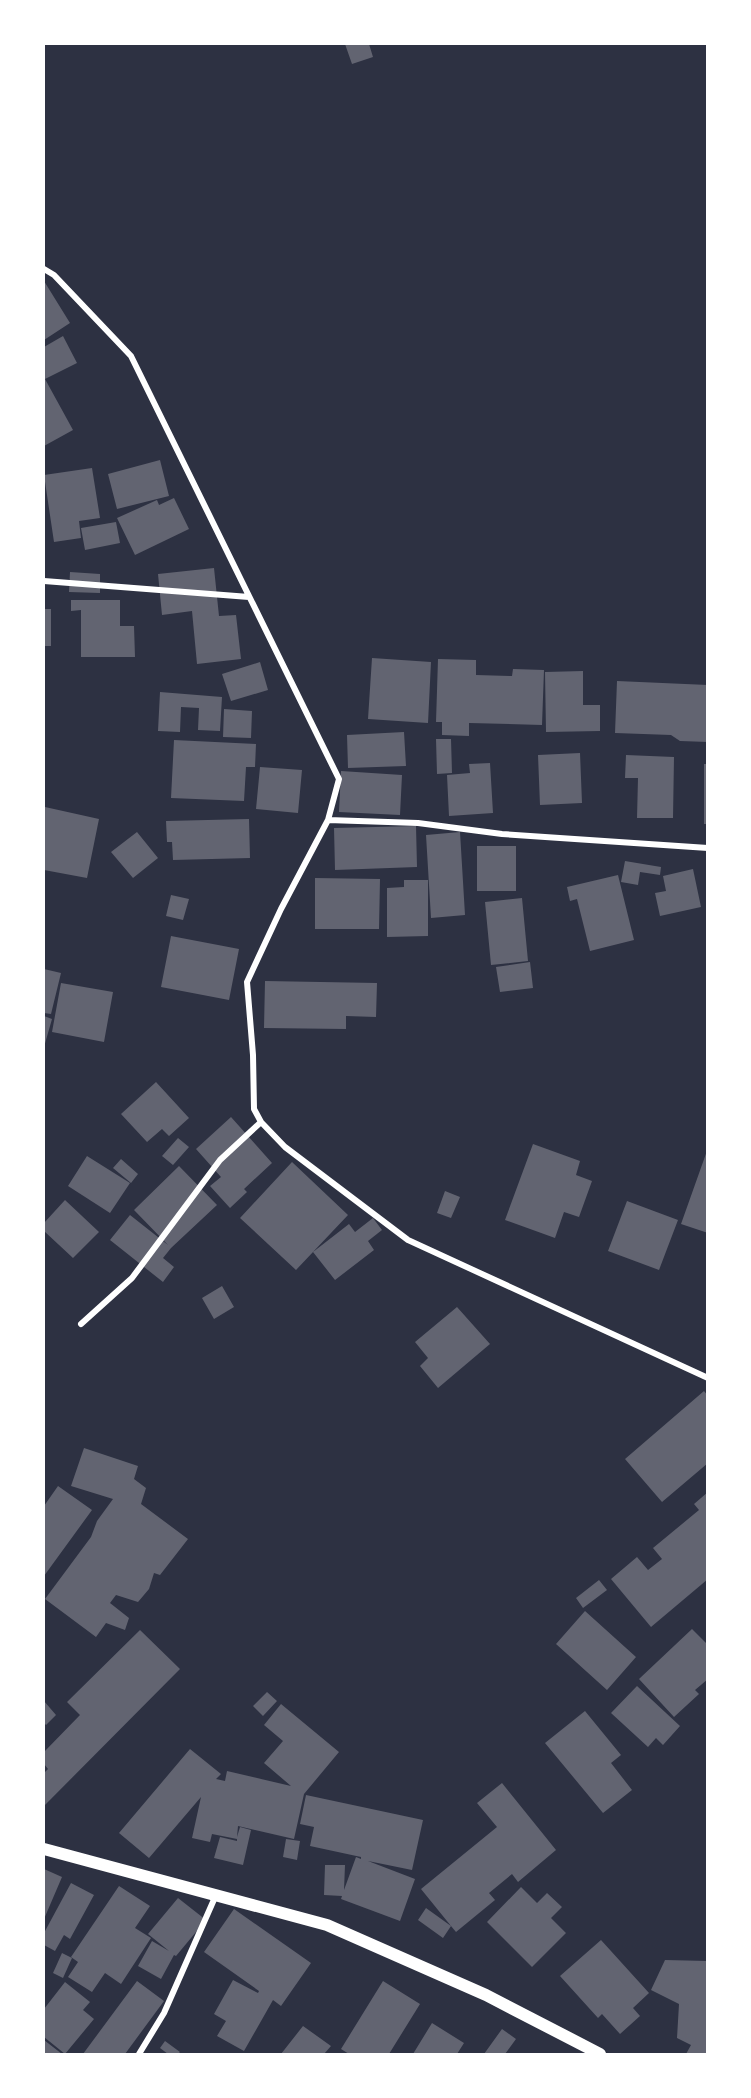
<svg xmlns="http://www.w3.org/2000/svg" width="751" height="2098" font-family="Inter,sans-serif">
  <style>
    .building { fill: #626471 }
    .lines { fill: none; stroke-linecap: round; stroke-linejoin: round }
    .minor { stroke: #fff; stroke-width: 6 }
    .secondary { stroke: #fff; stroke-width: 12 }
  </style>
  <rect width="100%" height="100%" fill="#2d3142"/>
  <path class="building" d="M345,44H369L373,57L352,64Z
    M44,281L70,323L44,340Z
    M63,336L77,363L45,379L73,430L44,446V347Z
    M160,460L169,496L117,509L108,474Z
    M92,468L100,518L79,521L81,538L54,542L44,475Z
    M174,498L189,529L135,555L117,518L157,500L159,505Z
    M116,522L120,543L85,550L81,528Z
    M214,568L219,616L236,615L241,659L197,664L192,611L162,615L158,574Z
    M70,572L100,574V593L69,592Z
    M71,600H120V626H134L135,657H81V610L71,611Z
    M44,609H51V646H44Z
    M372,658L431,662L428,723L368,719Z
    M438,659L476,660V675L512,676L513,669L544,670L542,725L469,723V736L442,735V722H436Z
    M260,662L268,690L231,701L222,674Z
    M583,671V705H600V731L546,732L545,672Z
    M617,681L708,685V742L680,741L671,735L615,733Z
    M160,692L222,697L220,731L198,730L199,708L181,707L180,732L158,731Z
    M224,709L252,711L251,738L223,737Z
    M404,732L406,766L348,768L347,735Z
    M436,739H451L452,773L437,774Z
    M174,740L256,744L255,767H246L244,801L171,798Z
    M580,753L582,803L540,805L538,755Z
    M626,755L674,757L673,818H637L638,778H625Z
    M490,763L493,813L449,816L447,775L470,773L469,764Z
    M704,764H708V824H704Z
    M260,767L302,770L298,813L256,809Z
    M341,771L402,775L400,815L339,812Z
    M45,807L99,819L87,878L44,870Z
    M249,819L250,858L173,860L172,842H167L166,821Z
    M416,826L417,867L335,870L334,828Z
    M137,832L158,858L133,878L111,852Z
    M460,832L465,915L431,918L426,835Z
    M477,846H516V891H477Z
    M625,861L661,867L660,875L640,872L638,885L621,882Z
    M693,869L701,907L660,916L655,893L666,891L663,876Z
    M618,875L634,940L590,951L577,899L570,901L567,887Z
    M315,878L380,879L379,929H315Z
    M404,880H428V936L387,937V888L404,887Z
    M171,895L189,899L183,920L166,916Z
    M522,898L528,961L491,965L485,902Z
    M171,936L239,949L229,1000L161,987Z
    M530,962L533,988L500,992L496,967Z
    M44,969L61,973L51,1014L44,1013Z
    M265,981L377,983L376,1017L346,1016V1029L264,1028Z
    M61,983L113,992L104,1042L52,1032Z
    M44,1016L52,1019L44,1047Z
    M156,1082L189,1118L169,1136L162,1129L147,1142L121,1114Z
    M231,1117L272,1163L244,1189L247,1192L230,1208L210,1186L221,1177L196,1149Z
    M178,1138L189,1147L173,1165L162,1156Z
    M533,1144L580,1161L576,1175L592,1181L579,1217L564,1212L555,1238L505,1220Z
    M708,1148V1233L681,1224Z
    M87,1156L130,1183L110,1213L68,1186Z
    M121,1159L138,1174L131,1183L113,1168Z
    M292,1162L348,1215L313,1252L349,1224L355,1232L373,1218L382,1230L368,1241L374,1250L335,1280L313,1252L296,1270L240,1218Z
    M179,1166L217,1205L171,1248L163,1258L174,1267L163,1282L110,1240L130,1215L168,1245L134,1210Z
    M445,1191L460,1197L451,1218L437,1213Z
    M65,1200L99,1232L73,1258L44,1231V1223Z
    M627,1201L678,1220L659,1270L608,1251Z
    M222,1286L234,1307L214,1319L202,1298Z
    M457,1307L490,1344L438,1388L420,1366L428,1358L415,1342Z
    M704,1391L708,1396V1463L662,1502L625,1459Z
    M84,1448L138,1466L134,1479L146,1488L141,1504L188,1539L160,1575L154,1573L149,1589L138,1602L116,1595L110,1603L129,1618L125,1630L106,1623L96,1637L45,1599L91,1537L97,1521L113,1499L71,1486Z
    M58,1486L92,1510L44,1576V1506Z
    M708,1492V1579L651,1627L611,1579L637,1557L648,1570L662,1559L653,1548L699,1510L694,1504Z
    M599,1580L607,1590L583,1608L576,1598Z
    M585,1611L636,1657L607,1690L556,1644Z
    M692,1629L708,1645V1679L695,1690L699,1694L674,1717L639,1679Z
    M140,1630L180,1669L44,1806V1773L48,1769L44,1764V1752L80,1715L67,1702Z
    M637,1686L680,1726L663,1745L656,1738L648,1747L611,1713Z
    M267,1692L277,1701L263,1716L253,1706Z
    M44,1701L56,1715L46,1725L44,1723Z
    M281,1704L339,1752L304,1794L294,1839L238,1826L237,1837L240,1827L251,1830L243,1865L214,1858L220,1837L237,1841V1839L212,1834L210,1842L192,1838L201,1797L149,1858L119,1833L190,1749L221,1774L216,1779L225,1781L227,1771L291,1786L264,1763L283,1741L264,1725Z
    M585,1711L621,1755L611,1763L632,1790L603,1813L545,1743Z
    M502,1783L556,1850L518,1882L512,1874L489,1893L495,1900L456,1932L451,1926L443,1938L418,1920L426,1908L451,1926L421,1889L497,1827L477,1803Z
    M306,1795L423,1820L412,1870L368,1861L415,1879L400,1921L341,1899L342,1896L324,1895L325,1865H345L344,1890L356,1857L361,1859V1857L310,1846L314,1827L300,1824Z
    M286,1839L300,1841L297,1860L283,1857Z
    M44,1869L62,1877L44,1919Z
    M71,1883L94,1895L70,1939L64,1935L55,1951L44,1945V1933Z
    M119,1886L150,1906L135,1928L151,1938L121,1984L105,1973L92,1992L68,1977L78,1962L71,1957Z
    M521,1887L537,1903L547,1893L562,1907L551,1918L566,1933L532,1967L487,1922Z
    M178,1898L206,1920L176,1956L174,1955L161,1979L138,1966L152,1941L169,1951L148,1934Z
    M234,1909L311,1963L281,2006L273,2000L244,2051L217,2036L226,2021L214,2014L233,1980L258,1993L259,1991L204,1952Z
    M601,1940L649,1993L633,2008L640,2016L620,2034L602,2014L598,2018L560,1976Z
    M62,1953L72,1958L63,1978L53,1973Z
    M665,1960L708,1961V2054H686L691,2045L677,2038L679,2004L651,1990Z
    M137,1981L164,2001L125,2054H83Z
    M383,1981L420,2004L389,2054H349L341,2049Z
    M65,1982L90,2002L83,2010L94,2019L65,2054L44,2037V2009Z
    M432,2023L464,2043L457,2054H413Z
    M303,2026L331,2046L324,2054H281Z
    M502,2029L516,2039L505,2054H484Z
    M44,2040L62,2054H44Z
    M165,2041L180,2052L178,2054H168L160,2048Z"/>
  <g class="lines">
    <path class="minor" d="M44,269L54,275L131,356L339,779L328,820L281,909L247,982L253,1055L254,1109L261,1122L285,1147L408,1240L708,1378
      M44,581L249,597
      M328,820L418,823L502,834L708,848
      M81,1324L132,1278L220,1160L261,1122
      M139,2054L164,2013L216,1895"/>
    <path class="secondary" d="M44,1849L327,1925L486,1995L600,2054"/>
  </g>
  <rect width="751" height="2098" fill="none" stroke="#ffffff" stroke-width="90"/>
</svg>
